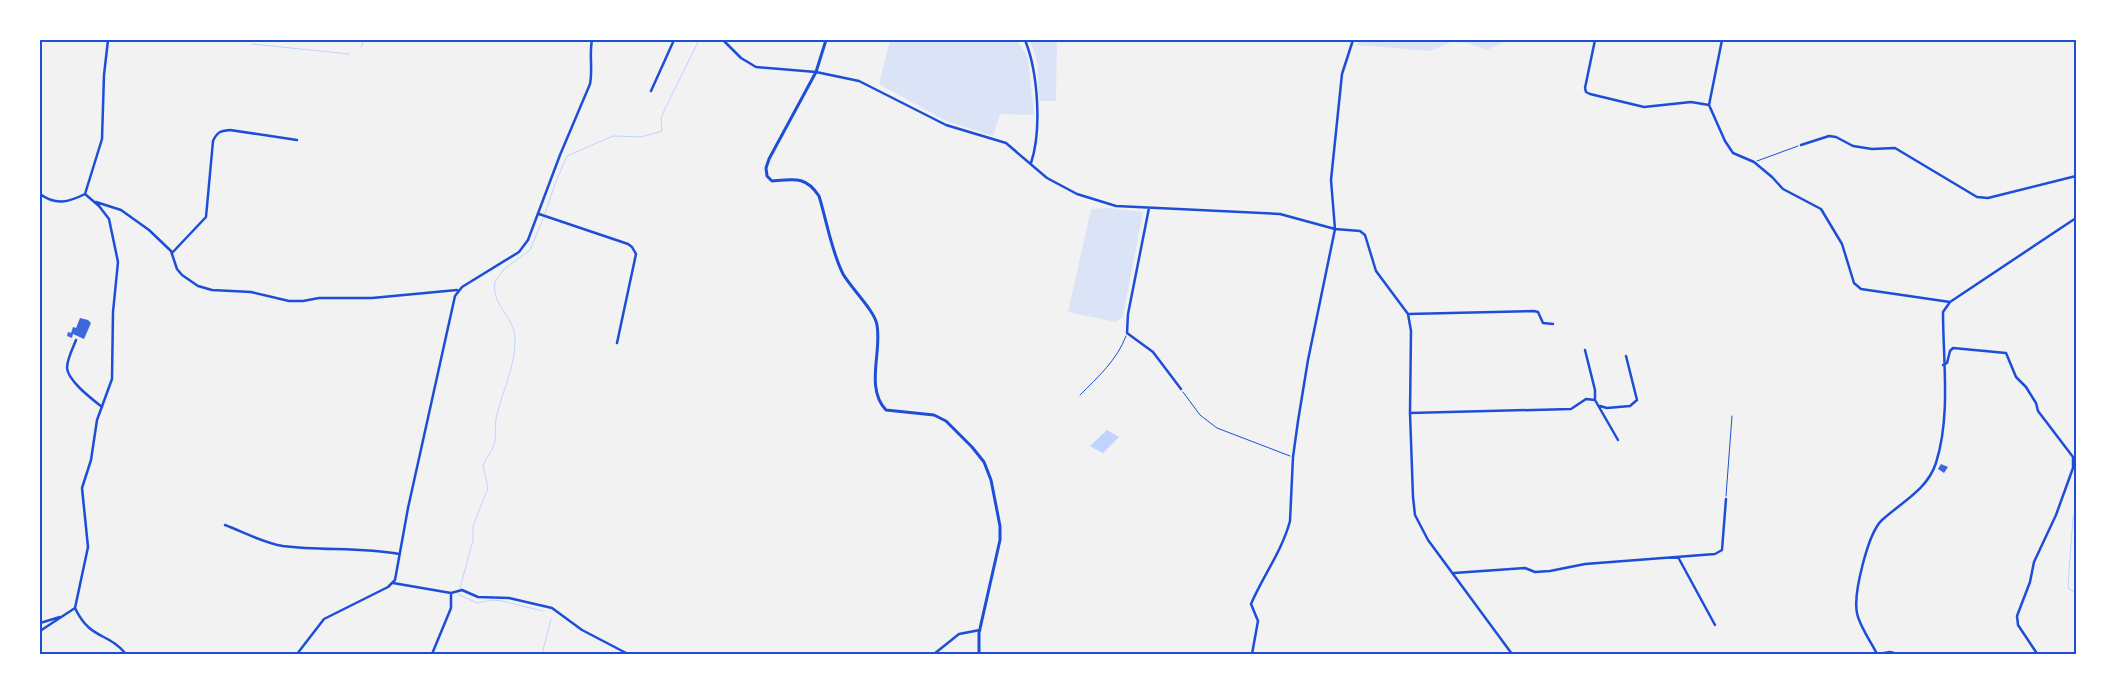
<svg xmlns="http://www.w3.org/2000/svg" width="2116" height="694" font-family="'DM Sans',sans-serif">
  <style>
    .green { fill: #dbe4f7 }
    .water { fill: #bfd3fe }
    .lines { fill: none; stroke-linecap: round; stroke-linejoin: round }
    .stream { stroke: #bfd3fe; stroke-width: 1 }
    .building { fill: #3d67dc }
    .path { stroke: #1d4ed8; stroke-width: 1 }
    .minor { stroke: #1d4ed8; stroke-width: 2.5 }
    .tertiary { stroke: #1d4ed8; stroke-width: 3 }
    .neatline { fill: none; stroke: #1d4ed8; stroke-width: 2 }
  </style>
  <rect width="100%" height="100%" fill="#f2f2f2"/>
  <path class="green" d="M890,40L1018,41L1028,58L1034,115L1000,114L993,136L946,121L879,84Z
    M1030,40H1057L1056,101H1039L1037,61Z
    M1359,40H1508L1487,50L1467,43L1452,42L1430,51L1357,45Z
    M1109,208L1143,212L1123,316L1116,322L1068,312L1091,209Z"/>
  <path class="water" d="M1107,430L1119,437L1103,453L1090,446Z"/>
  <g class="lines">
    <path class="stream" d="M252,44L349,54
      M361,47L364,40
      M545,214L555,184L567,156L613,136L641,137L662,131L661,119L664,111L699,40
      M2076,476V488
      M2076,509L2073,518L2068,585L2069,589L2076,593
      M460,588L473,540V526L488,488L483,465C486,457 492,452 494,445C497,435 494,424 497,414C503,390 516,364 515,338C514,316 491,305 495,282L504,269L530,250L543,219
      M458,594L477,603L492,600L502,601L543,611
      M542,654L551,619"/>
  </g>
  <path class="building" d="M80,318L88,320L91,323L84,339L73,334L72,338L67,336L68,332L71,333L73,327L76,328Z
    M1941,464L1948,467L1944,473L1938,469Z"/>
  <g class="lines">
    <path class="path" d="M1757,161L1798,146
      M1183,392L1200,415L1217,428L1290,456
      M1080,395C1098,377 1117,360 1126,336
      M1726,496L1732,416"/>
    <path class="minor" d="M723,40L741,58L756,67L816,72L859,81L946,125L1006,143L1047,178L1077,194L1116,206L1280,214L1335,229L1360,231L1365,235L1376,271L1408,314L1411,331L1410,413L1413,497L1415,515L1428,540L1512,654
      M1025,40C1038,72 1042,130 1031,163
      M1595,40L1585,88L1586,92L1590,94L1644,107L1691,102L1709,105
      M1722,40L1709,105L1725,141L1733,153L1754,162L1772,177L1783,189L1821,209L1842,244L1854,283L1861,289L1950,302
      M651,91L674,40
      M1801,145L1829,136L1836,137L1853,146L1872,149L1895,148L1977,197L1988,198L2076,176
      M40,194C56,206 69,202 85,194
      M85,194L102,139L104,75L108,40
      M96,202L121,210L149,230L171,251L177,269L182,275L198,286L212,290L251,292L289,301H303L319,298H372L457,290
      M1149,208L1128,314L1127,333L1153,352L1181,389
      M539,214L628,244L632,247L636,254L617,343
      M172,253L206,217L213,141C217,132 220,131 230,130L297,140
      M1408,314L1534,311L1538,312L1543,323L1553,324
      M76,340C73,348 67,359 67,368C68,381 92,399 102,407
      M1585,350L1595,390V400
      M1943,365L1947,363L1950,351L1953,348L2006,353L2016,377L2026,387L2036,403L2038,411L2073,457V468L2056,515L2034,562L2030,582L2017,616L2018,625L2036,652
      M1600,406L1607,408L1630,406L1637,400L1626,356
      M1410,413L1571,409L1586,399L1595,400L1618,440
      M225,525C243,532 264,543 283,546C322,551 361,547 399,554
      M1678,557L1715,625
      M1454,573L1525,568L1535,572L1550,571L1585,564L1715,554L1722,550L1726,499
      M393,583L451,593L462,590L478,597L509,598L552,608L582,630L628,654
      M75,608C90,640 108,632 126,654
      M40,623L60,617
      M40,631L75,608L88,547L82,488L91,460L97,420L112,379L113,312L118,262L109,219L99,206L85,194
      M297,654L324,619L388,587L395,580L408,508L455,296L462,287L519,252L528,240L560,155L590,84C593,69 589,55 592,40
      M432,654L451,608V593
      M934,654L959,634L980,630
      M1252,654L1258,621L1251,604C1263,576 1282,551 1290,521L1293,457L1298,421L1308,360L1335,229L1331,180L1342,74L1353,40
      M1877,654C1871,642 1859,625 1857,613C1853,594 1868,533 1882,520C1902,502 1927,490 1936,463C1951,415 1943,361 1943,312L1950,302L2076,218
      M1878,654L1890,652L1898,654"/>
    <path class="tertiary" d="M826,40L816,72L769,159L766,168L767,176L772,181C795,179 806,176 819,196C827,222 831,250 843,274C851,288 875,311 877,325C882,352 865,388 886,410L934,415L946,421L972,447L984,462L991,480L1000,526V540L979,633V654"/>
  </g>
  <rect width="2116" height="694" fill="none" stroke="#ffffff" stroke-width="82"/>
  <rect x="41" y="41" width="2034" height="612" class="neatline"/>
</svg>
